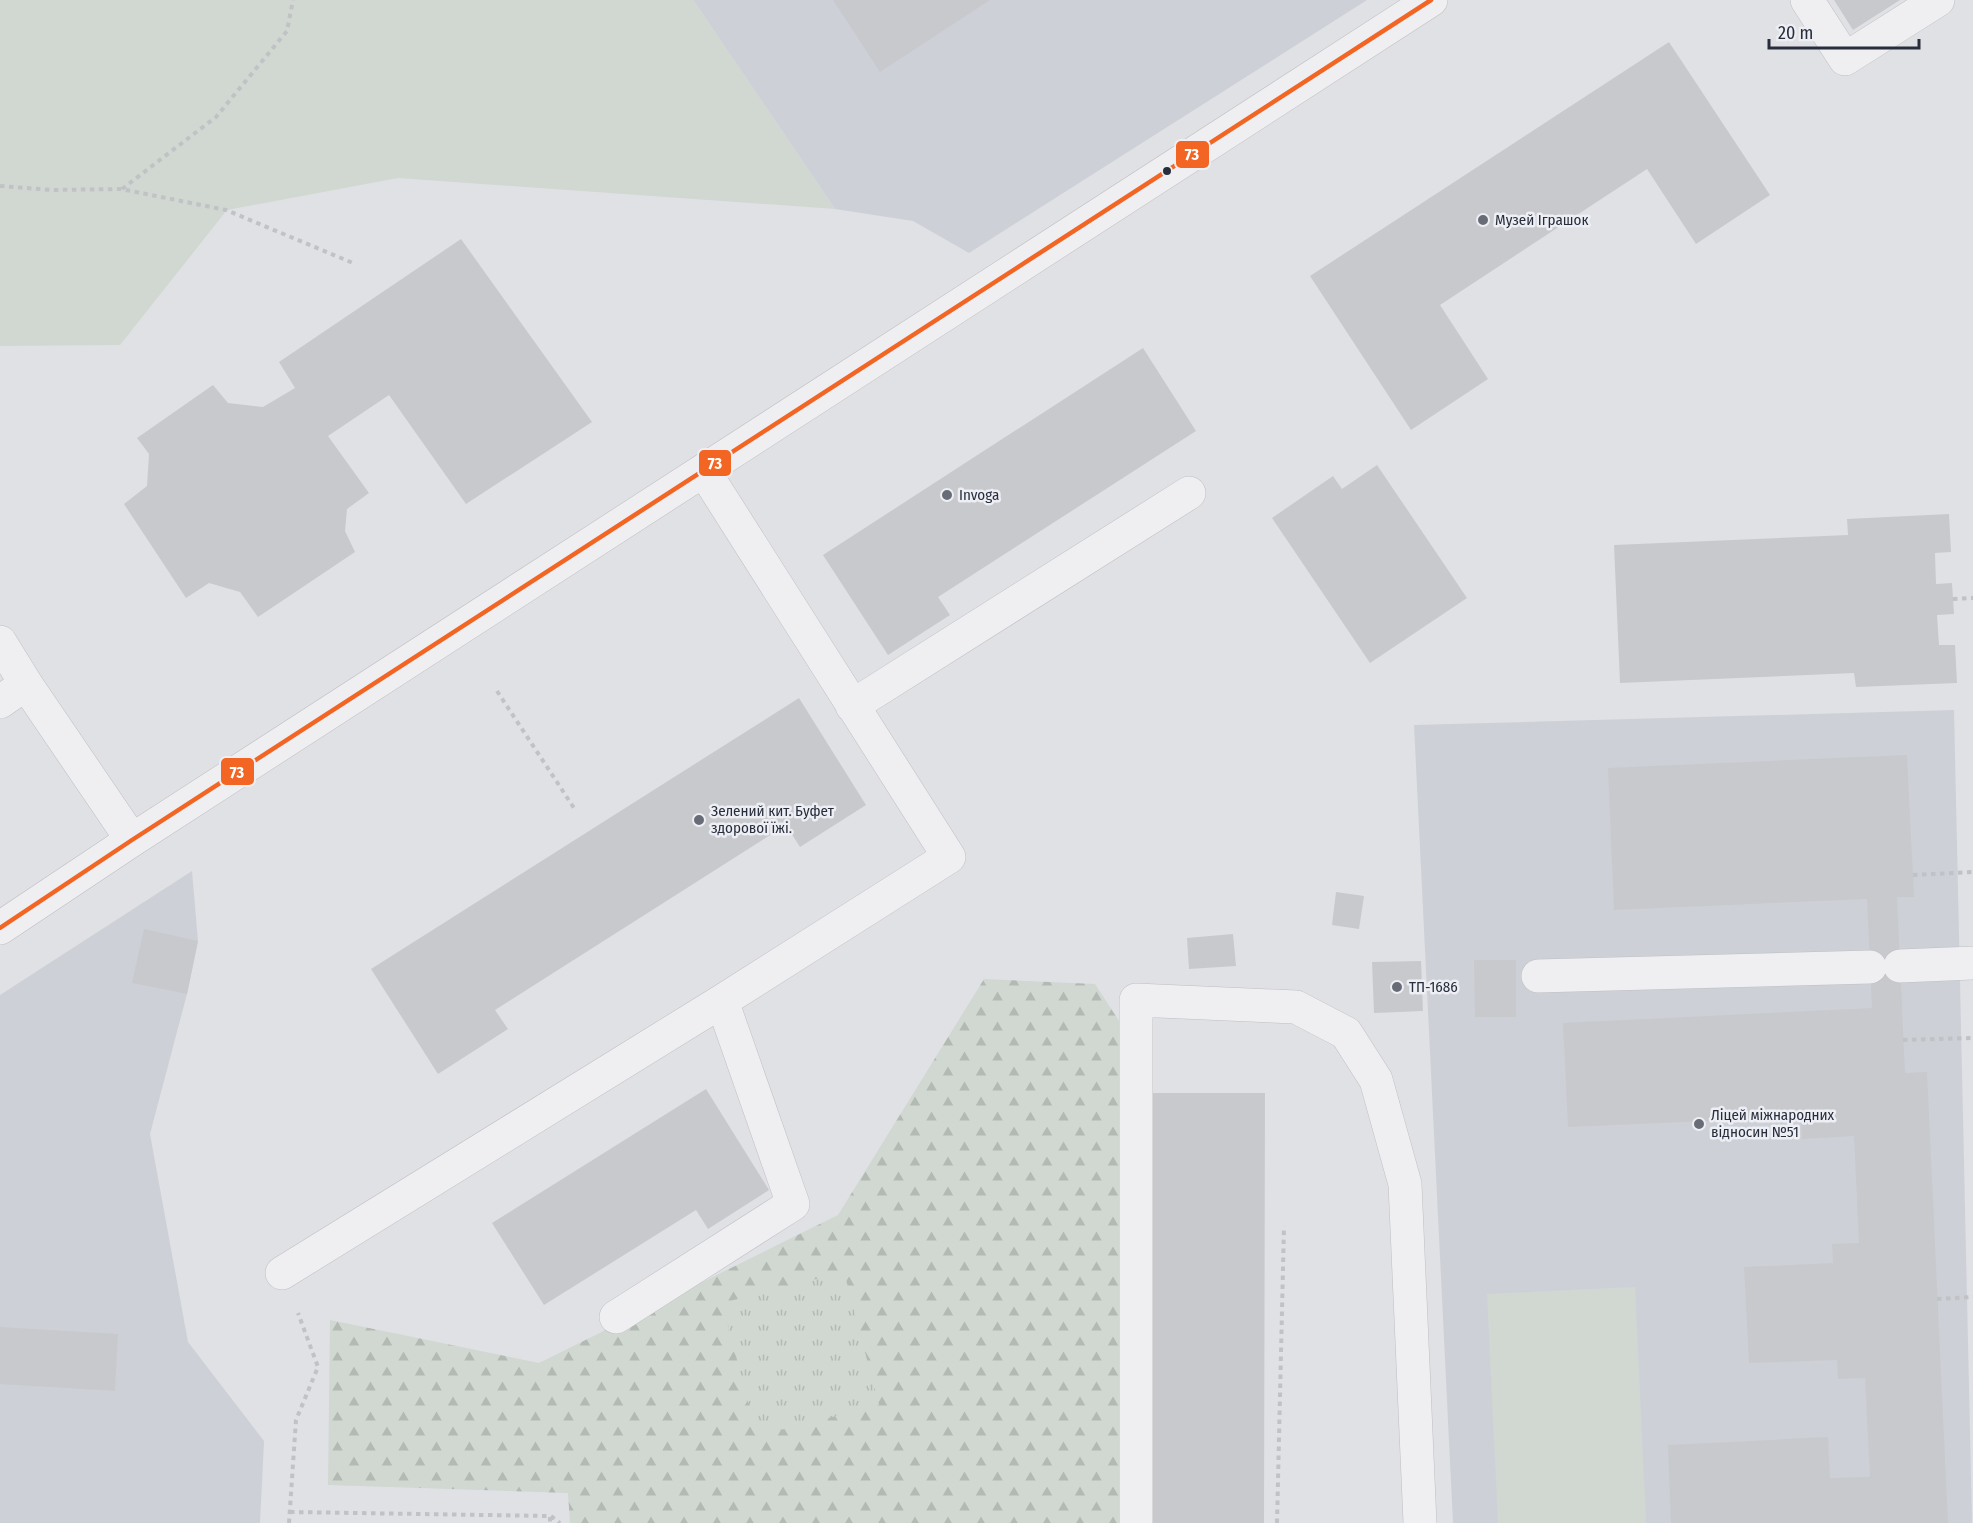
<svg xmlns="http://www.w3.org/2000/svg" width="1973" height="1523" font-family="'Fira Sans Condensed',sans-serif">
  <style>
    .built { fill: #ced0d8 }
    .forest { fill: url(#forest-firs) }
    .park { fill: url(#park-tufts) }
    .pitch { fill: #d0d8d1 }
    .building { fill: #c8c9cd }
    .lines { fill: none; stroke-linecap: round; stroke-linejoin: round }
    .minor-casing { stroke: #bebfc3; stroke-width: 34 }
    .path { stroke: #c1c2c6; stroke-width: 4; stroke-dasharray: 4.5 4.5; stroke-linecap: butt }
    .minor { stroke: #efeff1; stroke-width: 33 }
    .bus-1-casing { stroke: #edeff4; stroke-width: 9 }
    .bus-1 { stroke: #f26522; stroke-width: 4.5 }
    .bus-dot { fill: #282d3c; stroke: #edeff4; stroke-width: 2 }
    .poi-dot { fill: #686c77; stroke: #edeff4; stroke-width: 2 }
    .labels { text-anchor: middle; stroke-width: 5; stroke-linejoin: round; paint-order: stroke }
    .poi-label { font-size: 15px; fill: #282d3c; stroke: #edeff4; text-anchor: start }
    .line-badge { stroke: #edeff4; stroke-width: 2 }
    .badge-label { font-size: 16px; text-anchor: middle; font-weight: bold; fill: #fff }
  </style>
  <defs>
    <pattern id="forest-firs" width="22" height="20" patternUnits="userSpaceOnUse" patternTransform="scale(1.5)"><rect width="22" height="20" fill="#d0d8d1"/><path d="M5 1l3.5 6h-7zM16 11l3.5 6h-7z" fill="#b3bab4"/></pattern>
    <pattern id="park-tufts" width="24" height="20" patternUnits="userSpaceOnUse" patternTransform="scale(1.5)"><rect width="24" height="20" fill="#d0d8d1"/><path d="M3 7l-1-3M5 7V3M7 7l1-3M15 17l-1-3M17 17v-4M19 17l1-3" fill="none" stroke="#b3bab4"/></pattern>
  </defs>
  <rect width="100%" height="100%" fill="#e0e1e5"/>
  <path class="built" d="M693,0H1367L969,253L913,221L835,209Z
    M1954,710L1972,1523H1453L1414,725Z
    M192,871L198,941L187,994L150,1134L188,1342L264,1441L260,1523H0V995Z"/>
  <path class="forest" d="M984,979L1095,984L1138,1050L1133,1523H570L568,1493L328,1485L330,1320L539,1363L838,1215Z"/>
  <path class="park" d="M844,1272L879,1405L757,1436L722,1303Z"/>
  <path class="pitch" d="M0,0H693L835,209L398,178L227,210L120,345L0,346Z
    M1635,1287L1646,1523H1498L1487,1294Z"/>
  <path class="building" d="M833,0H990L880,72Z
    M1834,0H1900L1853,30Z
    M1669,42L1770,195L1696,244L1647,169L1440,305L1488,379L1411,430L1310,276Z
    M461,239L592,422L466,504L389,395L328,436L369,493L347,509L345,531L355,552L258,617L240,592L209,583L186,598L124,504L147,486L149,454L137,438L213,385L228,403L263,407L295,388L279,362Z
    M1143,348L1196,431L938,597L950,615L888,655L823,555Z
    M1377,465L1467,598L1370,663L1272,518L1333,476L1342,489Z
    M1949,514L1951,552L1935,553L1936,584L1952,583L1954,614L1937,615L1939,645H1955L1957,683L1856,687L1854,673L1620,683L1614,545L1848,535L1847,519Z
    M799,698L866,805L800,847L786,825L495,1010L508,1029L438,1074L371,969Z
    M1907,755L1914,897H1897L1905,1073L1927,1072L1948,1523H1671L1668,1445L1828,1437L1830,1478L1870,1477L1865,1378L1838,1379L1837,1360L1749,1363L1744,1267L1833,1263L1832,1244L1859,1243L1854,1136L1802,1139L1801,1117L1568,1127L1563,1023L1872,1008L1867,899L1614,910L1608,768Z
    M1336,892L1364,896L1359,929L1332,925Z
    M144,929L198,941L187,994L132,983Z
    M1233,934L1236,966L1189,969L1187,938Z
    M1474,960H1516V1017H1475Z
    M1421,961L1423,1011L1374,1013L1372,962Z
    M706,1089L769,1190L708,1229L696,1210L544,1305L492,1223Z
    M1147,1093H1265L1264,1523H1146Z
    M0,1327L118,1334L115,1391L0,1384Z"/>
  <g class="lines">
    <defs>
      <path id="minor" d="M1807,0L1845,59L1938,0
        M0,642L26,684L0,702
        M26,684L132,840
        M852,706L1189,493
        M0,928L132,840L1431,0
        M1900,966L1973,963
        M1538,976L1870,967
        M282,1273L722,1001L949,857L704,471
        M616,1317L793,1204L722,1001
        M1136,1523V1000L1296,1007L1346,1033L1376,1080L1405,1184L1420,1523"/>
    </defs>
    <use href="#minor" class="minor-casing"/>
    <path class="path" d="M0,186L52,190L121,189L226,210L353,263
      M122,189L216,117L287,31L293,0
      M1953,599L1973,598
      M497,691L574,808
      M1913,875L1973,872
      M1903,1040L1973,1038
      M1937,1299L1973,1297
      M290,1512L550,1516V1523
      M551,1516L560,1523
      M289,1523L296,1420L318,1367L298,1313
      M1277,1523L1284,1226"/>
    <use href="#minor" class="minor"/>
    <defs>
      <path id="bus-1" d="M0,928L132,840L1431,0"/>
    </defs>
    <use href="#bus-1" class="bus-1-casing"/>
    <use href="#bus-1" class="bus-1"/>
  </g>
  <circle class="bus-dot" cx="1167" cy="171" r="5"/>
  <g class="poi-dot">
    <circle cx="1483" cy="220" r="6"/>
    <circle cx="947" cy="495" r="6"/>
    <circle cx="699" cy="820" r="6"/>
    <circle cx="1397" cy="987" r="6"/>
    <circle cx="1699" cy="1124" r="6"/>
  </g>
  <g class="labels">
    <g class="poi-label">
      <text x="1495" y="225">Музей Іграшок</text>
      <text x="959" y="500">Invoga</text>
      <text x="711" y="816">Зелений кит. Буфет<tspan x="711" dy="17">здорової їжі.</tspan></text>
      <text x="1409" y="992">ТП-1686</text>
      <text x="1711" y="1120">Ліцей міжнародних<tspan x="1711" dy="17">відносин №51</tspan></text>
    </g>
  </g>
  <g class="line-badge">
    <rect x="1175" y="140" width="35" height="29" rx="6" fill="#f26522"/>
    <rect x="698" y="449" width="34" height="28" rx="6" fill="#f26522"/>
    <rect x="220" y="757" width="35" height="29" rx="6" fill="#f26522"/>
  </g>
  <g class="badge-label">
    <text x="1192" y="160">73</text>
    <text x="715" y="469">73</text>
    <text x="237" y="778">73</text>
  </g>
  <path d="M1769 39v9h150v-9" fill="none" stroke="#282d3c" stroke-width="3"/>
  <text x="1778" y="39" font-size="18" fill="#282d3c" stroke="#edeff4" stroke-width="4.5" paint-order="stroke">20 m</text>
</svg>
